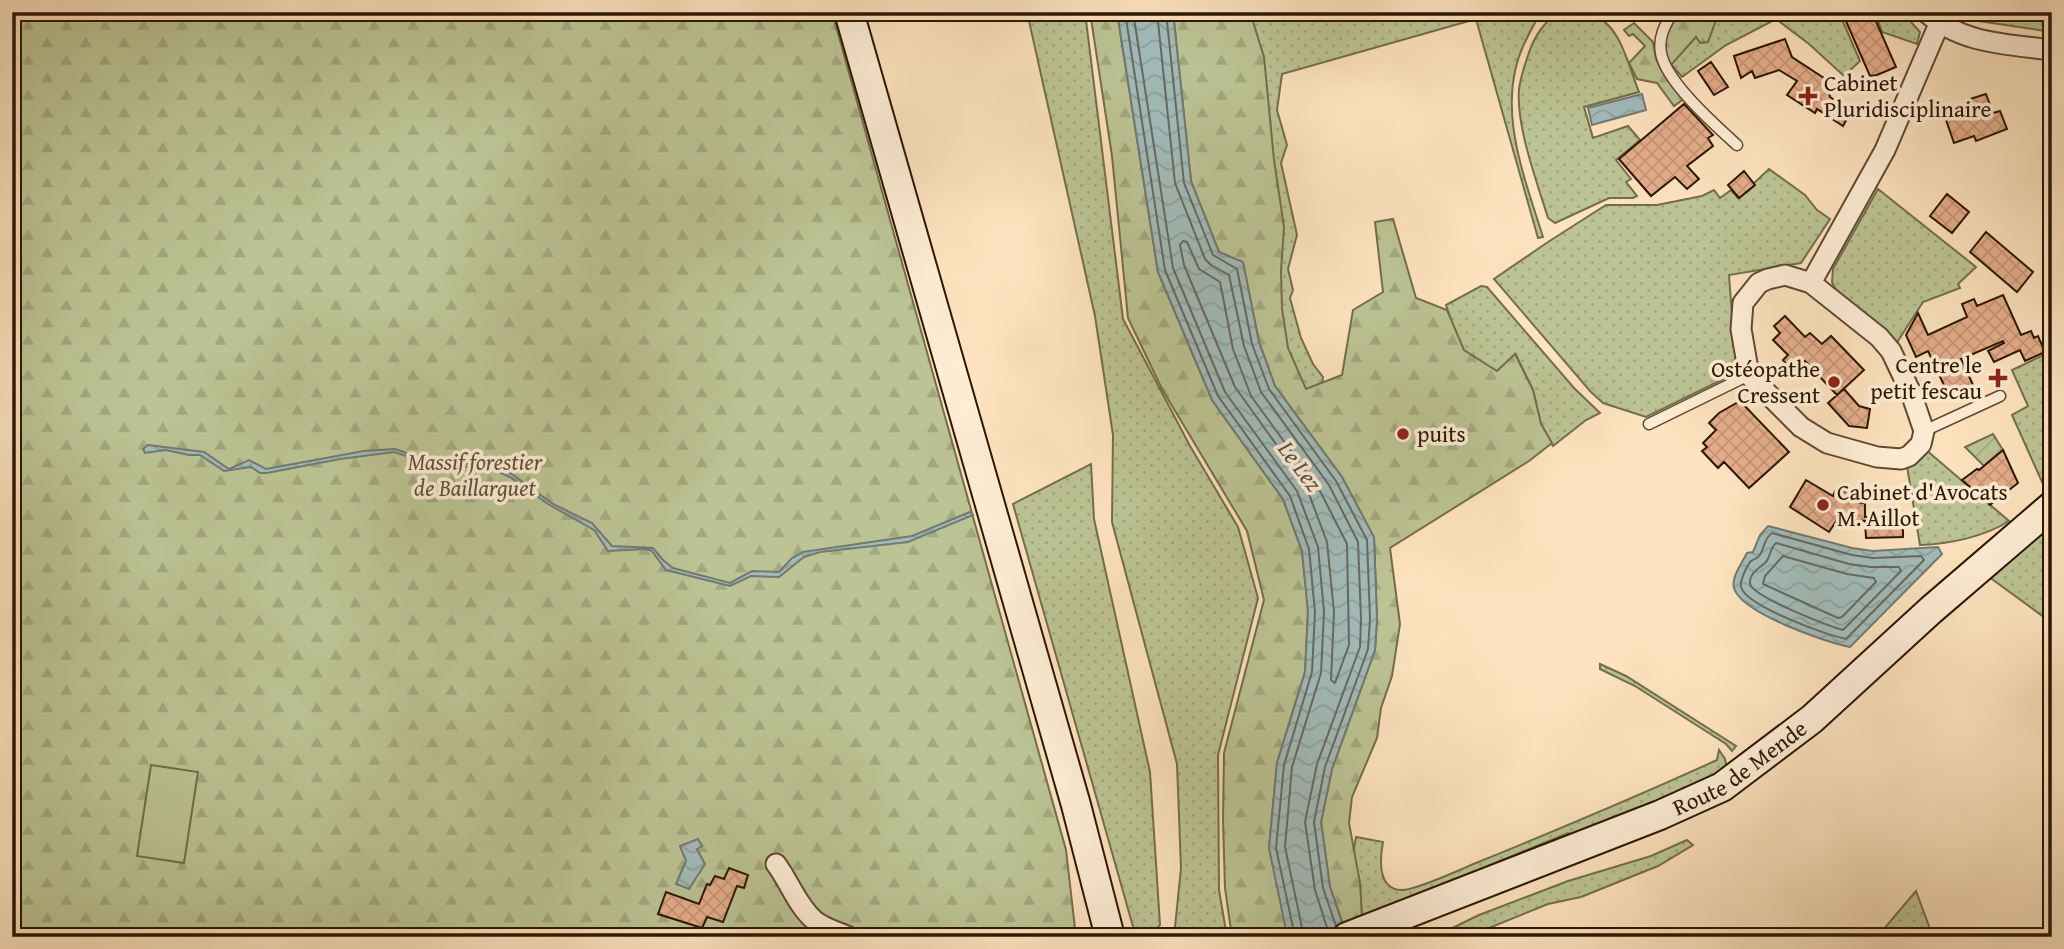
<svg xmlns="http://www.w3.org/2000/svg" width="2064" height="949" font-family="'Gentium Book Plus',serif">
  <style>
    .grass { fill: url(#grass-dots); stroke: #746d4c; stroke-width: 2 }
    .forest { fill: url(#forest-firs); stroke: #746d4c; stroke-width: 2 }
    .garden { fill: url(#garden-furrows); stroke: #746d4c; stroke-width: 2 }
    .pitch { fill: #bcc495; stroke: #746d4c; stroke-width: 2 }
    .water { fill: url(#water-waves); stroke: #727a71; stroke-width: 2 }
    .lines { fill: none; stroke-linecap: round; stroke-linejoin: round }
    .shore { stroke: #66695f; stroke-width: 2 }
    .building { fill: url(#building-cross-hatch); stroke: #2b1603; stroke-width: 2 }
    .lane-casing { stroke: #604932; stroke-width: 13 }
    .street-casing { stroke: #604932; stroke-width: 23 }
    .secondary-casing { stroke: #2b1603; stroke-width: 32 }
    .lane { stroke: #feedd5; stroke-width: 10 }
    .street { stroke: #feedd5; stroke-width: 19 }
    .secondary { stroke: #feedd5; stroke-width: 28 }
    .poi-dot { fill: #8f2418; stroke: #feedd5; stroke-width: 2.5 }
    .labels { text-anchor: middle; stroke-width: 7; stroke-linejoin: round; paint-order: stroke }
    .poi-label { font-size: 23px; fill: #2b1603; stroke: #feedd5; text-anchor: start }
    .park-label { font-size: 23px; font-style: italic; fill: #5e5336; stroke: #feedd5 }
    .street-label { font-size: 23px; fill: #2b1603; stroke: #feedd5 }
    .water-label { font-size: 24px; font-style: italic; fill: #555043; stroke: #feedd5 }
  </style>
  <defs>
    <pattern id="grass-dots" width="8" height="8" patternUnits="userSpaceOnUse" patternTransform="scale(1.75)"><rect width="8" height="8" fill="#bcc495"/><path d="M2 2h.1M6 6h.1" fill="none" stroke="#a2a87f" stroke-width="1.8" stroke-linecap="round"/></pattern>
    <pattern id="forest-firs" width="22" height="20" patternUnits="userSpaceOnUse" patternTransform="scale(1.75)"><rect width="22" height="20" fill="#bcc495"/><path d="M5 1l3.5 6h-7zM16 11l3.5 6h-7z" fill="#a2a87f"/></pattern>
    <pattern id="garden-furrows" width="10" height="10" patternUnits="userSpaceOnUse" patternTransform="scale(1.75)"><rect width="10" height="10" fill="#bcc495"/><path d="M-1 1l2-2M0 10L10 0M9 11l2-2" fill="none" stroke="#a2a87f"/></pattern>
    <pattern id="water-waves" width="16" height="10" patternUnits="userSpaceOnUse" patternTransform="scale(1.75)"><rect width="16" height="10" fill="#a2bcbb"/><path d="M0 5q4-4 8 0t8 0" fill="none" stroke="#8ca19f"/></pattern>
    <pattern id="building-cross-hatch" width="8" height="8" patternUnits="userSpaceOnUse" patternTransform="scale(1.75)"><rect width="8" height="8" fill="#e5ae8b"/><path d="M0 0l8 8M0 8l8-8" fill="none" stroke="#c59576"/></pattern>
  </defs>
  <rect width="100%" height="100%" fill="#fde3bf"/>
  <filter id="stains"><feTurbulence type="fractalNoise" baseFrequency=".00286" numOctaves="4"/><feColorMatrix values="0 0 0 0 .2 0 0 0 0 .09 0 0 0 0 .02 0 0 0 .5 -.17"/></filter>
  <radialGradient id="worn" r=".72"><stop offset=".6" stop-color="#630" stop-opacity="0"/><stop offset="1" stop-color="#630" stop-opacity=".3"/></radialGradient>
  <path class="grass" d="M1027,12H1085L1123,319L1190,446L1238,527L1258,598L1218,755L1219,890L1227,937H1174L1181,868L1177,764L1112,522L1113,435L1095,316Z
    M1185,12H1543C1535,20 1531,30 1526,40C1494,103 1523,173 1543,237L1538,238L1476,19L1282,74L1277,110L1287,145L1281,163L1297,235L1288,269L1293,290L1290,298L1301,338L1313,364L1323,377L1321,390L1304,398L1283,379Z
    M1563,12C1572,12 1582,11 1591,14C1621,24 1628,65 1639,92L1584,107L1593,138L1628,126L1640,140L1616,160L1631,179L1626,182L1637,196L1633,198H1609L1555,223L1548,218C1537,182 1516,127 1519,89C1521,74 1526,61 1531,47C1537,33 1548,16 1563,12Z
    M1680,12H1839L1860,61L1844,76L1809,44L1776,19L1726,45L1682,77L1671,64Z
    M1875,12H1902L1920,32L1917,44L1882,32Z
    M1941,12H2052V32L1945,16Z
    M1769,169L1805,195L1817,210L1830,219L1801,263L1729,275L1736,368L1734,374L1646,417L1603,403L1590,391L1494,279L1548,242L1606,205H1657L1702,196L1714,190L1720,198L1731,190L1738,198Z
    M1878,189L1976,267L1958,284L1960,288L1923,302L1896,344L1839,296L1832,282L1833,269Z
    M1481,286L1487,287L1574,388L1600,413L1586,420L1553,446L1541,424L1533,390L1516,355L1497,371L1463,355L1446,305Z
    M2052,351V488L2047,493L2012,415L2028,406L2012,370Z
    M1925,449L2009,521C1984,537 1949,544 1920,545L1907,466Z
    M1091,464L1094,519L1150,772L1160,925L1149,937H1136L1013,504Z
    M2052,518V623L1989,577Z
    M1600,664L1626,676L1736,746L1732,751L1726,744L1635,686L1600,669Z
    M1719,750L1725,759L1727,769L1712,778L1576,836L1568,833L1362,918L1360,883L1353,854L1356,837L1383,842C1380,858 1377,889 1401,890C1415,891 1461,869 1476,863C1557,830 1638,796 1717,760Z
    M1687,840L1693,845L1658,866L1581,897L1548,904L1467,937H1434L1479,915L1568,881L1651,856Z
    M1916,891L1933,937H1877Z"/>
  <path class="forest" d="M12,12H832L1066,850L1076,937H12Z
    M1090,12H1117L1158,272L1212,400L1283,499L1302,551L1308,609L1305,672L1277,763L1269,848L1289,937H1232L1225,888L1223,820L1224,753L1264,600L1247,531L1162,389L1128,318L1112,156Z
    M1173,12H1250L1264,57L1274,160L1284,227L1281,271L1282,309L1288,348L1306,389L1342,375L1353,310L1383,292L1375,222L1393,219L1416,298L1447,310L1464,350L1497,371L1515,354L1533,390L1541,424L1552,443L1529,461L1390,548L1400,624L1392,676L1381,708L1377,738L1352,797L1349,823L1360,883L1362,918L1343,924L1330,887L1321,822L1332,769L1375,650L1377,619L1374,538L1342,477L1275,386L1259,342L1243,263L1219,252L1191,181Z
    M1678,12H1712L1716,20L1708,42L1700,43L1696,37L1671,65C1659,48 1665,27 1678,12Z
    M1634,23L1653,42L1656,59L1661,69L1685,98L1674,106L1657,83L1637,79L1629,63L1645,46L1633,34L1629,36L1624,30Z"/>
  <path class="garden" d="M1993,434L2003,450L1984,466L1965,447Z"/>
  <path class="pitch" d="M151,765L198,772L184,863L137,856Z"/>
  <path class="water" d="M1117,12H1173L1191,181L1219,252L1243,262L1259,342L1275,386L1342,477L1374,537L1377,619L1375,650L1332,769L1321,822L1330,887L1347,937H1289L1286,930L1269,848L1277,763L1305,672L1308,612L1302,551L1283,499L1212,400L1158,272Z
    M1642,94L1646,110L1592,125L1588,108Z
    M148,445L204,452L229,469L249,460L266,469L364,451L395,449L439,464H483L497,466L512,474L553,504L592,523L612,546L653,548L663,560L673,568L730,583L752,571L779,572L792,558L803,552L912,536L970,512L973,515L908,542L820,552L804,557L779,577L751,576L730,586L666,570L652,551L646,549L608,551L594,530L548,504L510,477L488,467H440L394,452L340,459L267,473H260L251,467L224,471L200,455H189L166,450L145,453L143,449Z
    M1768,526L1852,548L1873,551L1938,547L1942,554L1850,647C1825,642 1741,613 1734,588C1731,577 1742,563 1747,553L1753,552L1760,535Z
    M698,839L702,846L697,849L705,864L689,889L676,884L686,861L680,846Z"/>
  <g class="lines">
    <path class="shore" d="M1125,12L1165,270L1218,396L1290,496L1309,549L1315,612L1312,672L1284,765L1276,848L1295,937
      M1133,12L1173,268L1225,392L1297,491L1318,547L1324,612L1321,673L1292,767L1285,847L1304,937
      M1157,12L1175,183L1205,259L1211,265L1229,275L1244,346L1261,392L1329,485L1358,542L1361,619L1360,647L1317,764L1305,822L1315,890L1330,937
      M1166,12L1184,183L1213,255L1237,269L1252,344L1269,389L1336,481L1367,540L1370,619L1368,649L1325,767L1314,822L1323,888L1336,926
      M1183,241L1187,242L1199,269L1220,282L1233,349L1251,396L1320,491L1347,544L1349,645L1335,683L1331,680L1334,612L1327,542L1306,486L1235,387L1184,265L1180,245Z
      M1772,533L1852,555L1873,558L1921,556L1924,560L1846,639C1826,635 1746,606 1741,587C1740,580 1746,568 1750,562C1753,559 1757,559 1759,556C1765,549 1763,539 1772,533Z
      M1776,543L1849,564L1871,567H1899L1901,571L1843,630C1829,626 1750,596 1750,583C1749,573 1760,568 1766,562C1771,556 1770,548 1776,543Z
      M1783,556L1847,574L1874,578L1876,582L1842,617L1838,618L1763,584L1765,576Z"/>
  </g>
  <path class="building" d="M1862,12H1872L1896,67L1877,75L1870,76L1845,19Z
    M1785,39L1792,57L1827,80L1830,97L1851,111L1843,126L1817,109L1815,113L1787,95L1797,81L1779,70L1755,78L1752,71L1741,78L1734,56Z
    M1711,62L1728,87L1714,95L1698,71Z
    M1986,94L1993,113L2000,111L2007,129L1976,141L1974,136L1954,143L1944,114L1971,104L1970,99Z
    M1684,104L1713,135L1708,138L1713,146L1687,166L1699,179L1687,189L1675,177L1651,196L1619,159Z
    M1744,171L1755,185L1739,198L1728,185Z
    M1947,194L1969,212L1952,233L1930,216Z
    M1986,232L2033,272L2017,292L1970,252Z
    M2003,295L2021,335L2031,331L2034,338L2038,336L2045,352L2025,361L2020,350L1994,362L1988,351L2004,343L2003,341L1961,359L1974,387L1950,398L1928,351L1916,357L1906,335L1918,313L1928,335L1967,317L1962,304L1974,299L1977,306Z
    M1785,316L1805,337L1810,333L1822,344L1831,336L1864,370L1837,395L1805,361L1793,372L1783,360L1788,355L1773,340L1780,333L1774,326Z
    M1844,389L1859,406L1870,409L1867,428L1849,426L1828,403Z
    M1740,401L1789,452L1749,488L1724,462L1718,468L1702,451L1707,447L1703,443L1716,430L1709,423L1719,413Z
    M2003,450L2018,483L1990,505L1962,480L1977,469L1979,470Z
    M1806,480L1833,496L1835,491L1856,492L1855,502L1865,503V517L1903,515V537L1866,538L1865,521L1853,520H1837L1829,532L1790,507Z
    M729,868L748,875L744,888L737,886L723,922L707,917L702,928L658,914L666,892L699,904L707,884L710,885L715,876L724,879Z"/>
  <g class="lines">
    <defs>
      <path id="lane" d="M1673,12C1665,25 1658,37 1661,53C1666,82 1715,125 1737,145
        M1649,424L1749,375
        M1924,431L2000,396"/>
      <path id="street" d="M1926,12C1961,44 2007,44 2052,50
        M1785,275L1811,283L1879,337L1891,351L1911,393L1924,431L1921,444L1909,456L1901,459L1877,457L1827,443L1801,427L1749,375L1741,329L1743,303L1759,283L1768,279Z
        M1811,283L1885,150L1939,24
        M776,864C789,881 797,905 814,920C823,928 838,932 849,937"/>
      <g id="secondary">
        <path d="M849,12L1076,805L1110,937"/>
        <path id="s1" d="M1347,937L1660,815L1722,787L1812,719L1931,610L2052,506"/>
      </g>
    </defs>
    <use href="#lane" class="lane-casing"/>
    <use href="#street" class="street-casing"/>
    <use href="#secondary" class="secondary-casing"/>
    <use href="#lane" class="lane"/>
    <use href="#street" class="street"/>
    <use href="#secondary" class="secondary"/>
  </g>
  <g class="poi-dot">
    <path d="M1804.5 85.5h7v7h7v7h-7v7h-7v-7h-7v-7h7z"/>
    <path d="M1994.5 367.5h7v7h7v7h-7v7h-7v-7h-7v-7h7z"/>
    <circle cx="1834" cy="382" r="7"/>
    <circle cx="1403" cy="434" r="7"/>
    <circle cx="1823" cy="505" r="7"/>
  </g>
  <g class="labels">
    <g class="poi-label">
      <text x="1824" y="91">Cabinet<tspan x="1824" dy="26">Pluridisciplinaire</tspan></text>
      <text x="1982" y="373" text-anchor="end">Centre le<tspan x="1982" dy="26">petit fescau</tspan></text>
      <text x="1820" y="377" text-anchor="end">Ostéopathe<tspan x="1820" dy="26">Cressent</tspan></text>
      <text x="1417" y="442">puits</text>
      <text x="1837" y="500">Cabinet d'Avocats<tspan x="1837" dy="26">M. Aillot</tspan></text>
    </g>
    <g class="park-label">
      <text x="475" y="470">Massif forestier<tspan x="475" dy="26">de Baillarguet</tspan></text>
    </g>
    <g class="street-label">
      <text dy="8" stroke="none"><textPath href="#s1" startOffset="429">Route de Mende</textPath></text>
    </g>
    <g class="water-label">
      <text transform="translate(1300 466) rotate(53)" y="8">Le Lez</text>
    </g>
  </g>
  <rect width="2064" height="949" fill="none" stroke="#fde3bf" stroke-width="42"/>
  <rect x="14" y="14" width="2036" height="921" fill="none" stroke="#2b1603" stroke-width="3.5"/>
  <rect x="21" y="21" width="2022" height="907" fill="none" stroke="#2b1603" stroke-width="2"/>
  <rect width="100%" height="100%" filter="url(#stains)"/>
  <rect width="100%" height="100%" fill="url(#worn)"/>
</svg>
